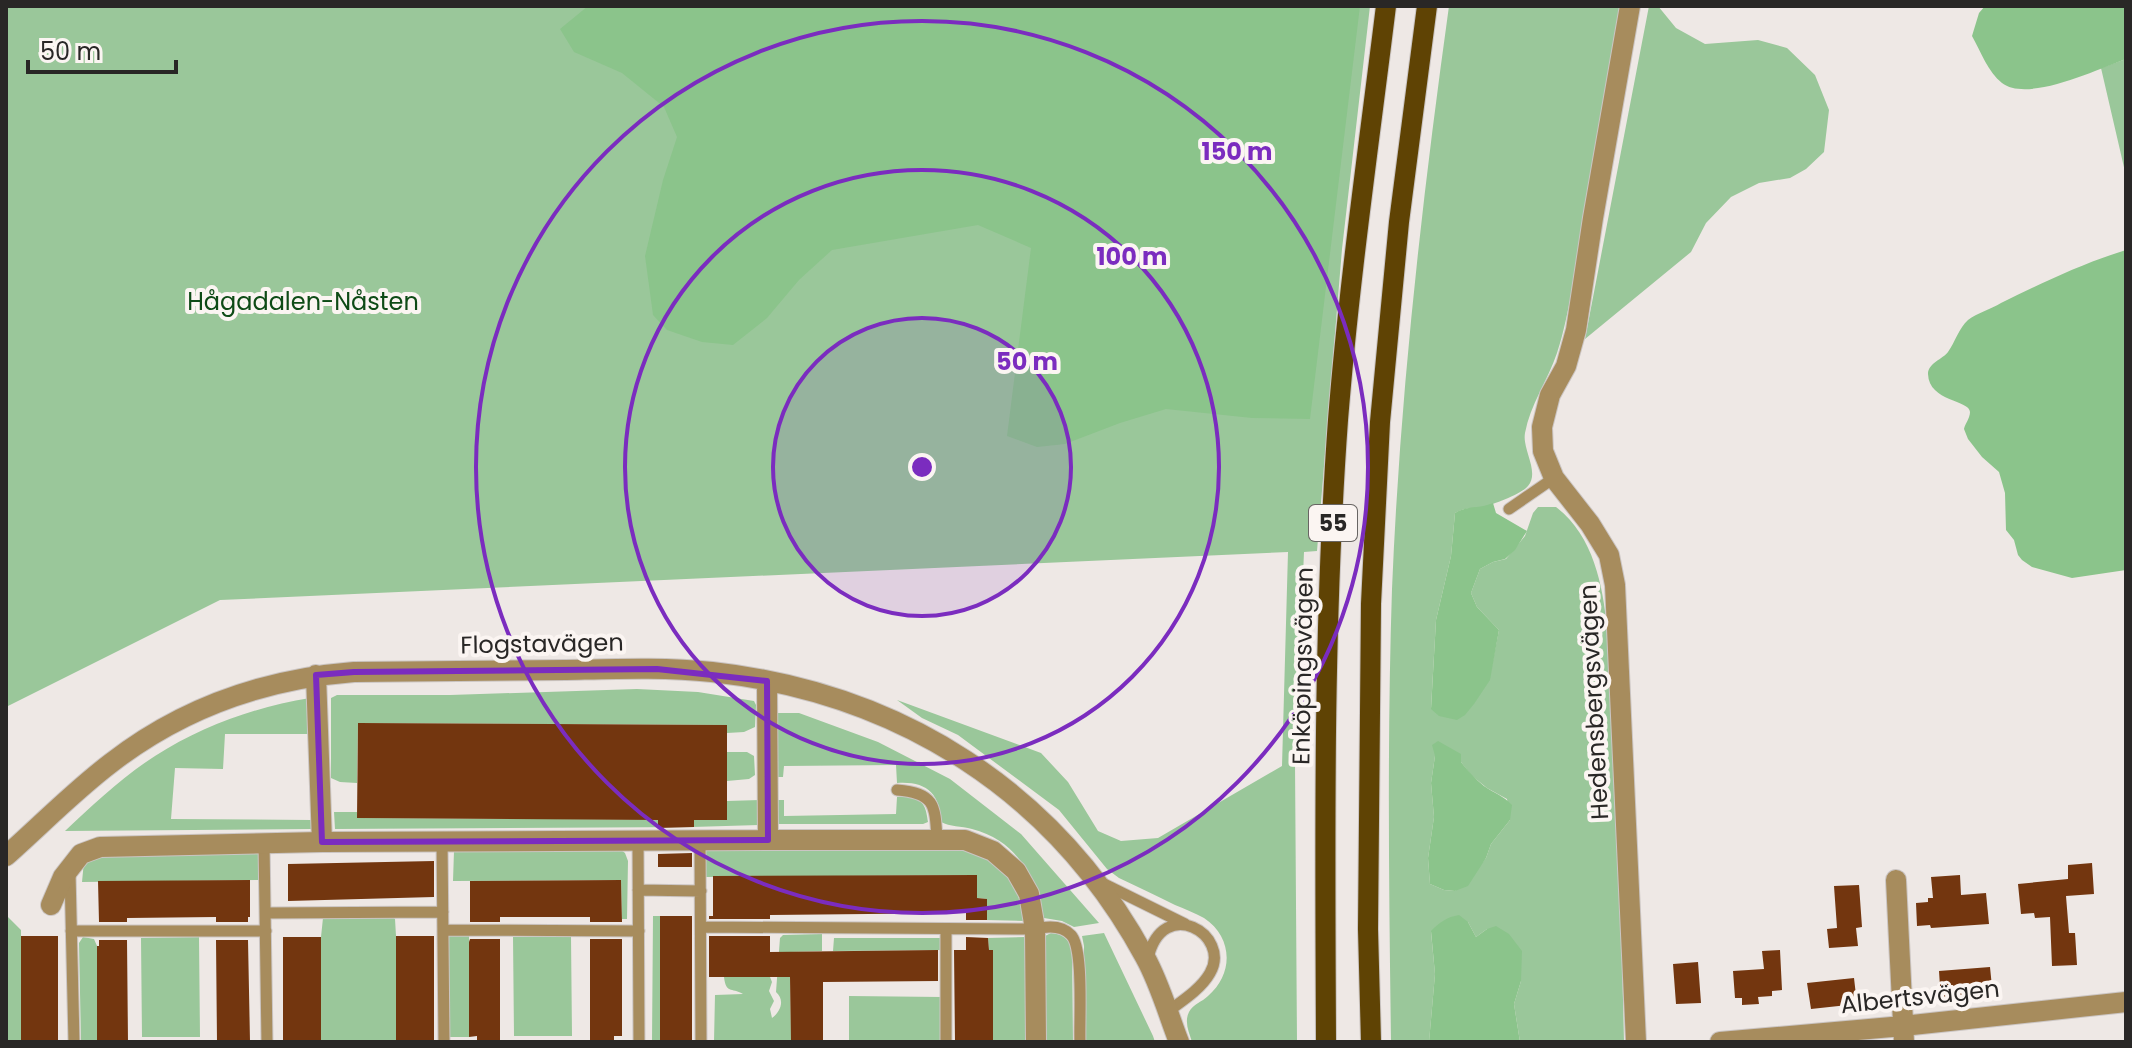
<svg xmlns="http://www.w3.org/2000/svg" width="2132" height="1048" font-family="Poppins,sans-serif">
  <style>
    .green { fill: #9ac79a; fill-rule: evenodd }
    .forest { fill: #8bc48b }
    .building { fill: #73360f }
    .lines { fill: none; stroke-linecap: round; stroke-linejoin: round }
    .lane-casing { stroke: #cbc5c3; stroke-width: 13 }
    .street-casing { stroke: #cbc5c3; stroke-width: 22 }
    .primary-casing { stroke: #cbc5c3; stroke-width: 22 }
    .lane { stroke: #a78c5d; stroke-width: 11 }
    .street { stroke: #a78c5d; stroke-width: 20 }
    .primary { stroke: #5f4304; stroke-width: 20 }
    .marked { fill: none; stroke: #7b2cbf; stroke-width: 6; stroke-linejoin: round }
    .ring { fill: none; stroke: #7b2cbf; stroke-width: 4 }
    .labels { text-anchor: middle; stroke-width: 8; stroke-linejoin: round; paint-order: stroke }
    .shield { fill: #fbf5f2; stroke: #686563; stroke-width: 2 }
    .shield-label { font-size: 22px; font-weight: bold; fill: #292726 }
    .park-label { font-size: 24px; fill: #0e4b16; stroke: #fbf5f2 }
    .street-label { font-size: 24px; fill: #292726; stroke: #fbf5f2 }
    .centre { fill: #7b2cbf; stroke: #fbf5f2; stroke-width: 4 }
    .ring-label { font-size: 24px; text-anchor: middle; font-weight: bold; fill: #7b2cbf; stroke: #fbf5f2; stroke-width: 8; stroke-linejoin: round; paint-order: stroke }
  </style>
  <rect width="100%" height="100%" fill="#eee8e5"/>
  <path class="green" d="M6,6H1370L1342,249L1317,551L1304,552L1295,764L1297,1042H1192C1189,1032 1184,1022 1189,1012C1193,1004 1202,1002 1208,996C1234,974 1233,937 1204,918C1195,913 1185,909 1175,905C1157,896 1138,887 1119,878L1107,869L1059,810L958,735L922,718L897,700L1041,753L1068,782L1098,831L1121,841L1158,838L1282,766L1288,552L220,600L6,707Z
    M1449,6H1620L1573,287C1568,309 1564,332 1557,353C1548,380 1530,405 1525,433C1522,450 1540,472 1528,486C1522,494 1494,504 1484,507C1472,510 1467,506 1455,513L1451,556L1436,620L1431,708L1489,680L1499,630L1477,607L1471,593L1480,569L1493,562L1506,559L1525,536L1533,513L1538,507H1556C1593,535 1603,585 1607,628L1622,957L1624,1042H1520L1514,1004L1521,981L1487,929L1476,937L1468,922L1431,932L1435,974L1429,1042H1391C1389,891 1387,740 1392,589C1400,394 1422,200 1449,6ZM1435,756L1461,762L1471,775L1487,788L1507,799L1510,820L1491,844L1486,858L1476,871L1455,891L1444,890L1430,884L1428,858L1434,817L1431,783Z
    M1649,6H1658L1676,28L1705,44L1758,40L1787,48L1815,75L1829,110L1824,152L1806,169L1790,178L1759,183L1731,197L1706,223L1691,252L1585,339Z
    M2126,59V176L2101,68Z
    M637,689L698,692L754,701L756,705L755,727L744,732L727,733V725L358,723L357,783L340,782L331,778V698L337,695H450Z
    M310,698L309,734H225L223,769L175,768L171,819L311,820L312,829L65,831C93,805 122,777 155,756C202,726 255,707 310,698Z
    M775,713H799L878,742L950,779L1021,834L1099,923L1074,927L1062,921L1044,918C1033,875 1018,841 972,829C961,826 950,827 941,822C940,793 926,781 897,783L896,765L784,766L783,777H775Z
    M727,752H747L754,756L755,775L749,779L727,781Z
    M911,796C925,802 926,808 928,822L923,824H771V800H784V816L896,814L897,797Z
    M760,800L759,825L692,827L335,829L334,812H357L358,818L726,820L727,801Z
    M948,845C958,848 970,850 980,854C1005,865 1022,894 1024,921L986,920L987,899L977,898L976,875L706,877V851L711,847Z
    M617,847L625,853L628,861L627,919H622L621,880L453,881L454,851Z
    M262,852L261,880L82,882L84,861L88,855Z
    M6,915L21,930V1042H6Z
    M391,915L395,919L396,936V1042H321V937L323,918Z
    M653,916H660V1042H652Z
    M448,932L469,933V1037H450Z
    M1051,933C1062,934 1066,937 1072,947L1073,1042H1045V936Z
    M1104,933L1153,1036L1155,1042H1084V946L1082,936Z
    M822,934V951L790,952L791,1042H714L715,995L743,994C731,987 726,994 724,977H770L772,982L769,991L774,1001L770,1009L772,1018C781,1011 785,1000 776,992L780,938L783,935Z
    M571,936L572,1036H514L513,937Z
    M83,937L94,939L97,946V1041H81L79,943Z
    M199,937L200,1037H142L141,938Z
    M1026,937L1027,1042H993V950H989L988,938Z
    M834,938H943V950L833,951Z
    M849,996L942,997L941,1042H849Z"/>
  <path class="forest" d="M588,6H1360L1310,419L1252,418L1166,409L1120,423L1065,444L1037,447L1007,436L1031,248L978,225L832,250L799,280L767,318L733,345L702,342L667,330L653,315L645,256L663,180L677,137L664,107L622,73L574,52L560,29Z
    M1985,6H2126V59C2098,69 2028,103 2002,83C1988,72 1981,52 1972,36L1979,13Z
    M2126,250V570L2072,578L2032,567L2022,560L2018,555L2014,540L2006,530L2005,493L1999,472L1982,457L1968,439L1964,429C1965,424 1970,418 1970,412C1970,400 1929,402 1928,374C1928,363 1943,359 1948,352C1955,342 1959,328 1968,320C1977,313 1991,309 2001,303C2044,282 2081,264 2126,250Z
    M1493,503L1496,513L1527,531L1515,550L1505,559L1493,562L1480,569L1471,593L1477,607L1499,630L1490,680L1474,704L1465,715L1457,720L1439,716L1431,709L1436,620L1451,556L1455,513C1468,505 1479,509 1493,503Z
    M1438,741L1461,754V762C1468,771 1475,779 1484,786C1494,793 1504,796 1512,805L1510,820L1491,844L1486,858L1468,886L1455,891L1444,890L1430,884L1428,858L1434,817L1431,783L1435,756L1432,745Z
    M1459,915L1468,922L1476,937L1487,929L1496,926L1509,934L1522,951L1521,981L1514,1004L1520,1042H1429L1435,974L1431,931C1440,922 1447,917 1459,915Z"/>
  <path class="building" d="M358,723L727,725V820H694V827L658,828V820L357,818Z
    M692,853V867H658V854Z
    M434,861V897L288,901V864Z
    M2092,863L2094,894L2066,896L2069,933H2075L2077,965L2052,966L2050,917L2035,918L2034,913L2021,914L2018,884L2068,879V865Z
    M977,875V898L987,899V920H966V913L770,915V919H709V916H713V876Z
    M1960,875L1961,895L1986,893L1989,924L1931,928L1930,925L1917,926L1916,903L1928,902V898H1933L1931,877Z
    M250,880V917H248V922H216V917L127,918V922H99L98,881Z
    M621,880L622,922H590V917H500V922H470V881Z
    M1859,885L1862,927L1856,928L1858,946L1829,948L1827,929L1837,928L1834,886Z
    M660,916H692V1042H660Z
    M21,936H58V1042H21Z
    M396,936H434V1042H396Z
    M709,936H770V952L938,950V981L823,982V1042H791L790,977H709Z
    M283,937H321V1042H283Z
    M966,937L988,938L989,950H993V1042H955L954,950H966Z
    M470,939H500V1042H477V1036L469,1037V942Z
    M590,939H622V1036H614V1042H590Z
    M99,940H127L128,1042L97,1041V946H99Z
    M216,940H248L250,1041L217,1042Z
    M1780,950L1782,990L1772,991V996L1758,997L1759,1004L1742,1005V998H1735L1733,971L1764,969L1762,951Z
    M1698,962L1701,1003L1676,1004L1673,964Z
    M1990,967L1993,997L1941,1002L1939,971Z
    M1854,978L1857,1004L1811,1009L1807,983Z"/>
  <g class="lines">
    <defs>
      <path id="lane" d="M1509,509L1554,478
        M897,790C935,793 935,805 937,839
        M638,840L639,1042
        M700,840L701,1042
        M442,841L444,1042
        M264,843L267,1042
        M70,873L74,1042
        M1104,884L1185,924
        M638,890L701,891
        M265,913L443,912
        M701,927L1035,929C1047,926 1062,925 1071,935C1084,948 1079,1021 1080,1042
        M946,929V1042
        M444,930L639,931
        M71,931H266
        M1148,958C1163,894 1232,935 1210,973C1201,989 1182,1001 1167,1012"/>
      <path id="street" d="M1630,6L1593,218L1576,330L1566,366L1550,395L1542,427L1543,451L1554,478L1590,524L1609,555L1615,585L1636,1042
        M768,840H965L993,851L1016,871L1029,894L1035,929L1036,1042
        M322,842L768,840L767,681
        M6,856C41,825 74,791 111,763C182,708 265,679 354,672C425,671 496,671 566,670C615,669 664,667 712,672C900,693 1055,791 1145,957C1160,984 1168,1014 1179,1042
        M1896,880L1904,1042
        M51,905L63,877L81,854L100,847L322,842L316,675
        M1720,1042L1903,1026L2126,1002"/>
      <path id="primary" d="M1326,1042C1325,835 1323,627 1338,420C1349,282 1369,144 1386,6
        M1371,1042L1368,929L1371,604L1380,422L1399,222L1427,6"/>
    </defs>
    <use href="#lane" class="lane-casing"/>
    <use href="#street" class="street-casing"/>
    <use href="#primary" class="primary-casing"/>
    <use href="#lane" class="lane"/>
    <use href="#street" class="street"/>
    <use href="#primary" class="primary"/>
  </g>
  <path class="marked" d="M657,669L767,681L768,840L322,842L316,675L354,672Z"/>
  <circle cx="922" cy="467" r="149" fill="#7b2cbf" fill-opacity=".12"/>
  <g class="ring">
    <circle cx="922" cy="467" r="149"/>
    <circle cx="922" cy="467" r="297"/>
    <circle cx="922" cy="467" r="446"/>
  </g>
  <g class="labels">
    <rect class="shield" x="1309" y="505" width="48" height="36" rx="6"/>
    <g class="shield-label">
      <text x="1333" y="531">55</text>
    </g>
    <g class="park-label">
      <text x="303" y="310">Hågadalen-Nåsten</text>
    </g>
    <g class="street-label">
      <text transform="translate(542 644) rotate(-1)" y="8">Flogstavägen</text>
      <text transform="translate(1303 666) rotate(-89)" y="8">Enköpingsvägen</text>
      <text transform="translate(1594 702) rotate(-93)" y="8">Hedensbergsvägen</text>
      <text transform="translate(1920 997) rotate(-6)" y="8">Albertsvägen</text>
    </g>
  </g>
  <circle cx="922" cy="467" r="12" class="centre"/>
  <g class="ring-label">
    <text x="1237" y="160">150 m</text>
    <text x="1132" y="265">100 m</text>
    <text x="1027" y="370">50 m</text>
  </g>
  <rect width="2132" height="1048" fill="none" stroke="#292726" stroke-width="16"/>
  <path d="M28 60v12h148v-12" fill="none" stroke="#292726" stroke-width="4"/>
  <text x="40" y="60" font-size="24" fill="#292726" stroke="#fbf5f2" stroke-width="6" paint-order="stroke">50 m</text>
</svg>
